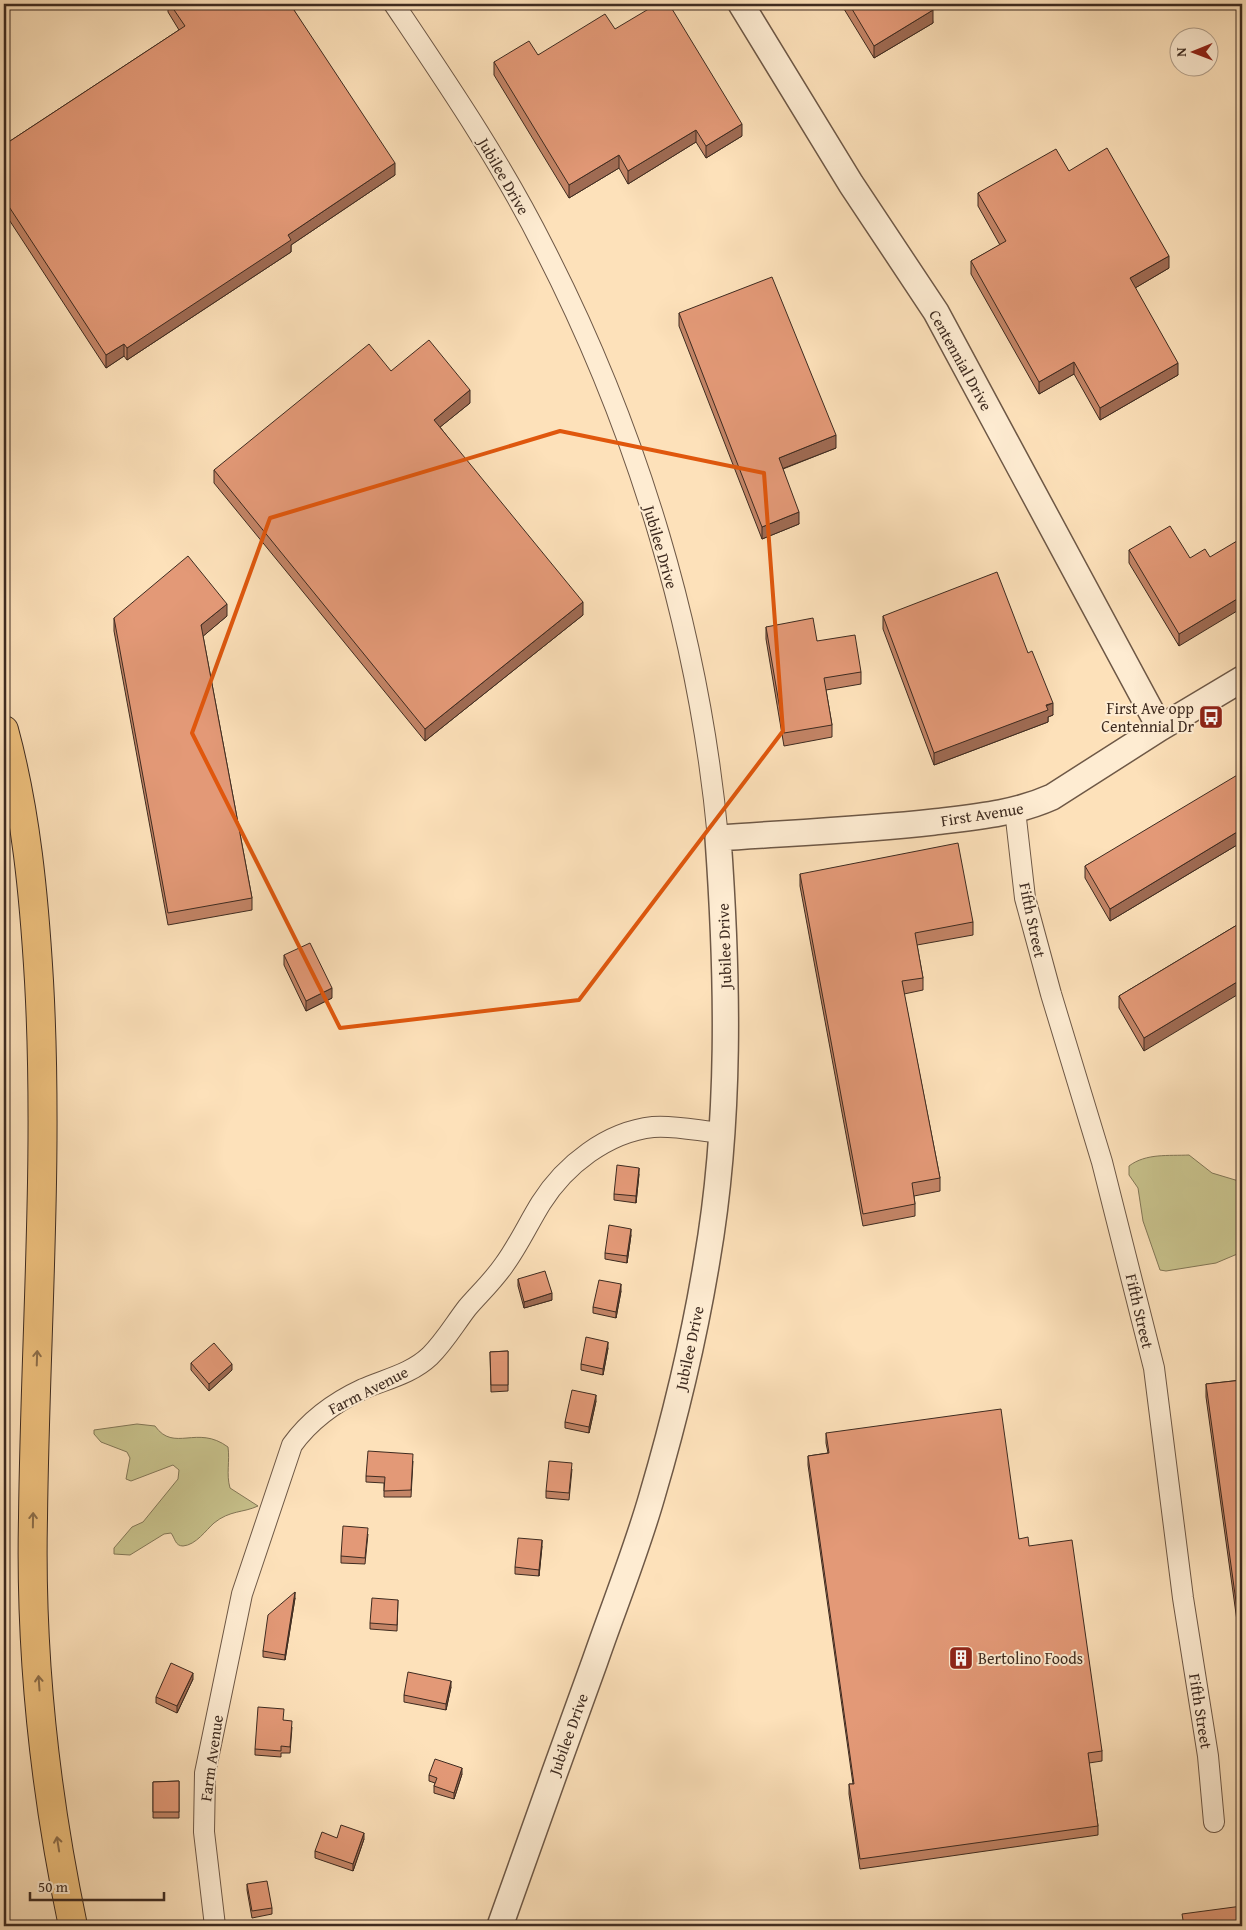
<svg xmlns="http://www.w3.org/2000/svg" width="1246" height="1930" font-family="'Gentium Book Plus',serif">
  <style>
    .green { fill: #c7c18b; stroke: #827656 }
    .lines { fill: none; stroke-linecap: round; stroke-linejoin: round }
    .minor-casing { stroke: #6e5846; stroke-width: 22 }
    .tertiary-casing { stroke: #6e5846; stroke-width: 28 }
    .motorway-casing { stroke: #3e2b20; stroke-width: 30 }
    .minor { stroke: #feecd2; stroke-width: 20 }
    .tertiary { stroke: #feecd2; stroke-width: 25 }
    .motorway { stroke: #eec07d; stroke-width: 28 }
    .wall { fill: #c38466; stroke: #3e2b20 }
    .shaded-wall { fill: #9f6b53; stroke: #3e2b20 }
    .building { fill: #e39977; stroke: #3e2b20 }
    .oneway { stroke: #8d6e4a }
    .marked { fill: none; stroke: #e0570d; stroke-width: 4; stroke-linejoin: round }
    .labels { text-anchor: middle; stroke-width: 4; stroke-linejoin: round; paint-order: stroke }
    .street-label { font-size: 16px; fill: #3e2b20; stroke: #feecd2 }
    .poi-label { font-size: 16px; fill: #3e2b20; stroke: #feecd2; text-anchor: end }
  </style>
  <rect width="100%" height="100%" fill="#fde1ba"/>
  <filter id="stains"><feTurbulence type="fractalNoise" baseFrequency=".004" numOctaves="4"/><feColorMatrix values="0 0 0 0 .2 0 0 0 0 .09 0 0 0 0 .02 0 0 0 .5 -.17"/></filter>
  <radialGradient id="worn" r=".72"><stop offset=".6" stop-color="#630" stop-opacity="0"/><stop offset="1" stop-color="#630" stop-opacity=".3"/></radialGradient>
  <path class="green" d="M1189,1155L1212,1173L1242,1182V1252L1216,1263L1166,1271L1160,1270L1143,1221L1138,1188L1129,1175V1166C1146,1153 1169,1156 1189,1155Z
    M137,1424L155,1426C174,1453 197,1424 228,1447C230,1461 226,1474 230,1488L258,1506C243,1513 230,1510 214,1523C206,1530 196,1545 183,1546C175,1546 175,1538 171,1533L164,1534L130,1555L114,1554V1548L132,1527L143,1522L178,1479L179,1470L173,1465L131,1481L126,1479L130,1458L127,1452L101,1442L94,1434V1430Z"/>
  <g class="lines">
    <defs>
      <path id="minor" d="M394,4C447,83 501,162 544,248C638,431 699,633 718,838
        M1015,810L1025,898L1051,994L1102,1162L1154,1368L1183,1598L1208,1756L1214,1822
        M215,1926L204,1832L205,1773L242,1594L292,1445C310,1420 335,1402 363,1389C386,1379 411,1374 430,1356C445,1341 454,1325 467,1308C479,1294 493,1281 504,1265C518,1246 528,1224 541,1203C565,1165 607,1132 653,1127C674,1125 699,1131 721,1133"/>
      <path id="tertiary" d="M741,4L851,184L936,312L1160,728
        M500,1926C531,1838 563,1749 595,1661C614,1606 636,1552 652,1496C675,1418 694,1339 707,1260C731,1121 728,978 718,838C790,833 862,830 934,822C975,817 1014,814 1052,797L1160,728L1242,679"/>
      <path id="motorway" d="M4,730C26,811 34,896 39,981C49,1160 35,1339 33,1518C30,1654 45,1793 73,1926"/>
    </defs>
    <use href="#minor" class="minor-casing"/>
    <use href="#tertiary" class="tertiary-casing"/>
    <use href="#motorway" class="motorway-casing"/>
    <use href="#minor" class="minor"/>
    <use href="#tertiary" class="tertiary"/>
    <use href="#motorway" class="motorway"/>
  </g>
  <path class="wall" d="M168,4H290L395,175L291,245V252L127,360L124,356L106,368L4,212V145L179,30L168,12Z
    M844,4H930L933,23L874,58L844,9Z
    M615,29L742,136L706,158L696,142L628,184L619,168L569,198L494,75V62L538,55Z
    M1069,171L1169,268L1135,288L1178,375L1100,420L1074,374L1039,394L971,274V261L1000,245L978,206V193Z
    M679,313L836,448L783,469L799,524L762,539L679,326Z
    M391,371L470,403L440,427L583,615L425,741L214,483V470Z
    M1129,550L1190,558L1179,646L1129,563Z
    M227,616L203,636L252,898V910L168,925L114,631V618Z
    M883,616L1028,653L1053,715L1048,717V722L934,765L883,629Z
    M766,627L817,641L861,672V684L826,690L832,725V737L784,746L766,639Z
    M1242,780V842L1110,921L1085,878V866Z
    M800,874L973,922V935L917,945L923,978V990L904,994L940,1178V1191L914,1196L915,1204V1216L863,1226L800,886Z
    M1242,922L1144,1051L1119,1008V996Z
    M284,955L332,998L306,1011L284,965Z
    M639,1174L636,1203L614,1200V1194Z
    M631,1235L627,1263L605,1259V1253Z
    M518,1279L552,1300L524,1308L518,1286Z
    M621,1291L616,1318L593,1313V1307Z
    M608,1348L603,1375L581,1370V1364Z
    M508,1351V1391L491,1392L490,1352Z
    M191,1363L232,1370L209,1391L191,1370Z
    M1242,1380V1657L1206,1397V1384Z
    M596,1401L589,1433L565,1428V1422Z
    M826,1433L1019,1539L1029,1546L1102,1751V1761L1089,1763L1098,1826V1835L860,1869L849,1794V1784H853L808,1465V1456L828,1453L826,1443Z
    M413,1461L411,1497H384V1483L366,1482V1476Z
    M572,1469L569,1500L546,1498V1491Z
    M368,1534L365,1564L341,1563V1556Z
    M542,1546L539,1576L515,1574V1567Z
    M295,1598L285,1660L263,1657V1651Z
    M398,1600L397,1631L370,1629V1623Z
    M193,1679L177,1713L156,1703V1697Z
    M451,1687L446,1710L404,1702V1695Z
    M283,1720L292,1727L290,1753H281V1757L255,1755V1749Z
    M462,1774L454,1799L434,1793V1786L435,1783L429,1781V1775Z
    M179,1781V1818H153V1782Z
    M337,1838L364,1839L353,1871L315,1858V1851Z
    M247,1884L272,1908V1914L252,1918L247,1890Z"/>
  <path class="shaded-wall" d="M933,10V23L874,58V46Z
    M742,124V136L706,158V146Z
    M696,130V142L628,184V171Z
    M619,155V168L569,198V185Z
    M395,163V175L291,245V252L127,360V348L288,235Z
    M1169,256V268L1130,291V278Z
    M124,344V356L106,368V355Z
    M1074,362V374L1039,394V382Z
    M1178,363V375L1100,420V408Z
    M470,390V403L434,432V420Z
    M836,435V448L779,470V458Z
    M799,512V524L762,539V527Z
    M1242,596V608L1179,646V634Z
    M583,602V615L425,741V729Z
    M227,604V616L201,638V625Z
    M1053,703V715L1048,717V722L934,765V753Z
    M1242,829V842L1110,921V909Z
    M1242,979V992L1144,1051V1038Z
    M332,988V998L306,1011V1001Z
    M639,1168V1174L636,1203V1196Z
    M631,1229V1235L627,1263V1256Z
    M621,1284V1291L616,1318V1312Z
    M552,1293V1300L524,1308V1302Z
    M608,1342V1348L603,1375V1369Z
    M232,1364V1370L209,1391V1384Z
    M596,1395V1401L589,1433V1427Z
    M542,1540V1546L539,1576V1570Z
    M295,1592V1598L285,1660V1655Z
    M193,1673V1679L177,1713V1706Z
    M451,1681V1687L446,1710V1704Z
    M462,1768V1774L454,1799V1793Z
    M364,1833V1839L353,1871V1864Z"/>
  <path class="building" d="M170,4H290L395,163L288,235L291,240L127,348L124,344L106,355L4,199V145L185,26Z
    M657,4H669L742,124L706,146L696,130L628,171L619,155L569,185L494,62L529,41L538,55L605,14L615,29Z
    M849,4H930L933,10L874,46Z
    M1107,148L1169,256L1130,278L1178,363L1100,408L1074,362L1039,382L971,261L1006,241L978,193L1056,149L1069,171Z
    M772,277L836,435L779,458L799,512L762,527L679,313Z
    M429,340L470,390L434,420L583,602L425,729L214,470L369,344L391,371Z
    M1170,526L1190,558L1205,549L1210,557L1242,538V596L1179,634L1129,550Z
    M188,556L227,604L201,625L252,898L168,913L114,618Z
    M997,572L1028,653L1032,651L1053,703L1046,705L1048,710L934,753L883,616Z
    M813,618L817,641L855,635L861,672L824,678L832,725L784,733L766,627Z
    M1239,774L1242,780V829L1110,909L1085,866Z
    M958,843L973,922L915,933L923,978L902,981L940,1178L912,1183L915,1204L863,1214L800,874Z
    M1242,922V979L1144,1038L1119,996Z
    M310,943L332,988L306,1001L284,955Z
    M617,1165L639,1168L636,1196L614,1194Z
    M609,1225L631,1229L627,1256L605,1253Z
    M545,1271L552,1293L524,1302L518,1279Z
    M599,1280L621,1284L616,1312L593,1307Z
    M586,1337L608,1342L603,1369L581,1364Z
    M214,1343L232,1364L209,1384L191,1363Z
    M508,1351V1385H491L490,1352Z
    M1242,1380V1645L1206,1384Z
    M572,1390L596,1395L589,1427L565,1422Z
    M1001,1409L1019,1539L1028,1537L1029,1546L1072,1540L1102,1751L1088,1753L1098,1826L860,1859L849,1784H854L808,1456L829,1453L826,1433Z
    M368,1451L413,1454L411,1490L384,1491L385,1477L366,1476Z
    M549,1461L572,1463L569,1493L546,1491Z
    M343,1526L368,1528L365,1558L341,1556Z
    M518,1538L542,1540L539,1570L515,1567Z
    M295,1592L285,1655L263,1651L268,1615Z
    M372,1598L398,1600L397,1625L370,1623Z
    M171,1663L193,1673L177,1706L156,1697Z
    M408,1672L451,1681L446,1704L404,1695Z
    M258,1707L284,1709L283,1720L292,1721L290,1747L281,1746V1751L255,1749Z
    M435,1759L462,1768L454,1793L434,1786L437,1778L429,1775Z
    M179,1781V1812H153V1782Z
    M341,1825L364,1833L353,1864L315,1851L322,1832L337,1838Z
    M267,1881L272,1908L252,1911L247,1884Z
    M1242,1906V1926H1184L1182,1914Z"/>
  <defs><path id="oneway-shaft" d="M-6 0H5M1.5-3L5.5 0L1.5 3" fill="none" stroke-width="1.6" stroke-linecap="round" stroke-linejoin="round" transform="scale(1.25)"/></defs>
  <g class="oneway">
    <use href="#oneway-shaft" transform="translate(37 1358) rotate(-88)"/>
    <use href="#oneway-shaft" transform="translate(33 1520) rotate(-89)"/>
    <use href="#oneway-shaft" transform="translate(39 1683) rotate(-94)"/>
    <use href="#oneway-shaft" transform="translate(58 1844) rotate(-99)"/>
  </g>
  <path class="marked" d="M560,431L764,473L783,731L579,1000L340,1028L192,733L270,518Z"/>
  <defs>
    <symbol id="bus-square" viewBox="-11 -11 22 22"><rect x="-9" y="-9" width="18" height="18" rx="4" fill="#8f2418" stroke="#feecd2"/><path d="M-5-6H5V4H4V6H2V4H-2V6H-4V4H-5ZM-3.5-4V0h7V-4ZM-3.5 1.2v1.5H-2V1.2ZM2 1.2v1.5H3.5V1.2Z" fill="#fff"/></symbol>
    <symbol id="building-square" viewBox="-11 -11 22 22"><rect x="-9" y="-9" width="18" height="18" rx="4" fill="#8f2418" stroke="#feecd2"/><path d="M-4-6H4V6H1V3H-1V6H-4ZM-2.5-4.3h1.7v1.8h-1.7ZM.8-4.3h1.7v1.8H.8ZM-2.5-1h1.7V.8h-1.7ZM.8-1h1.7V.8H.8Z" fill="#fff"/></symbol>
  </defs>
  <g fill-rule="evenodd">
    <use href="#bus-square" x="1197" y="703" width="28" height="28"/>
    <use href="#building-square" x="947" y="1644" width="28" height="28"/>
  </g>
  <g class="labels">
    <g class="street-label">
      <text transform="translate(504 176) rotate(60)" y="6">Jubilee Drive</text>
      <text transform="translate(961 360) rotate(61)" y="6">Centennial Drive</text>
      <text transform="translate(661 547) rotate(74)" y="6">Jubilee Drive</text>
      <text transform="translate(982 814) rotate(-9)" y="6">First Avenue</text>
      <text transform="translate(1033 920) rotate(78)" y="6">Fifth Street</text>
      <text transform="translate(724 946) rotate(-92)" y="6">Jubilee Drive</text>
      <text transform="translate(1140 1311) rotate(77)" y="6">Fifth Street</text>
      <text transform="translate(689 1348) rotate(-78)" y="6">Jubilee Drive</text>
      <text transform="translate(368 1390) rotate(-27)" y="6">Farm Avenue</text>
      <text transform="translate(1201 1711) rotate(81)" y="6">Fifth Street</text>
      <text transform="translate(568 1734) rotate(-70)" y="6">Jubilee Drive</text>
      <text transform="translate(211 1758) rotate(-82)" y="6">Farm Avenue</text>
    </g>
    <g class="poi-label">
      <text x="1194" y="714">First Ave opp<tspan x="1194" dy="18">Centennial Dr</tspan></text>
      <text x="978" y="1664" text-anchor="start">Bertolino Foods</text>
    </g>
  </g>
  <rect width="1246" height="1930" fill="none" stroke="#fde1ba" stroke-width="20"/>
  <rect x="5" y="5" width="1236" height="1920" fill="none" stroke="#3e2b20" stroke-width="2.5"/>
  <rect x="10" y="10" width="1226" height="1910" fill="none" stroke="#3e2b20"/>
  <g transform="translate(1194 52) rotate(269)"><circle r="24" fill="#feecd2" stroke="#b19f8b"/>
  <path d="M0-4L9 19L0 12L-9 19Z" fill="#8f2418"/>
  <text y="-8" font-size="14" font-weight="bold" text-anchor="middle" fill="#3e2b20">N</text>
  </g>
  <path d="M30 1892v8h134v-8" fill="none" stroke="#3e2b20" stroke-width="2.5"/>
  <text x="38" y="1892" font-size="15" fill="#3e2b20" stroke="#feecd2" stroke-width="4" paint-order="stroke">50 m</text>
  <rect width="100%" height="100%" filter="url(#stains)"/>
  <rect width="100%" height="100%" fill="url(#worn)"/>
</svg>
